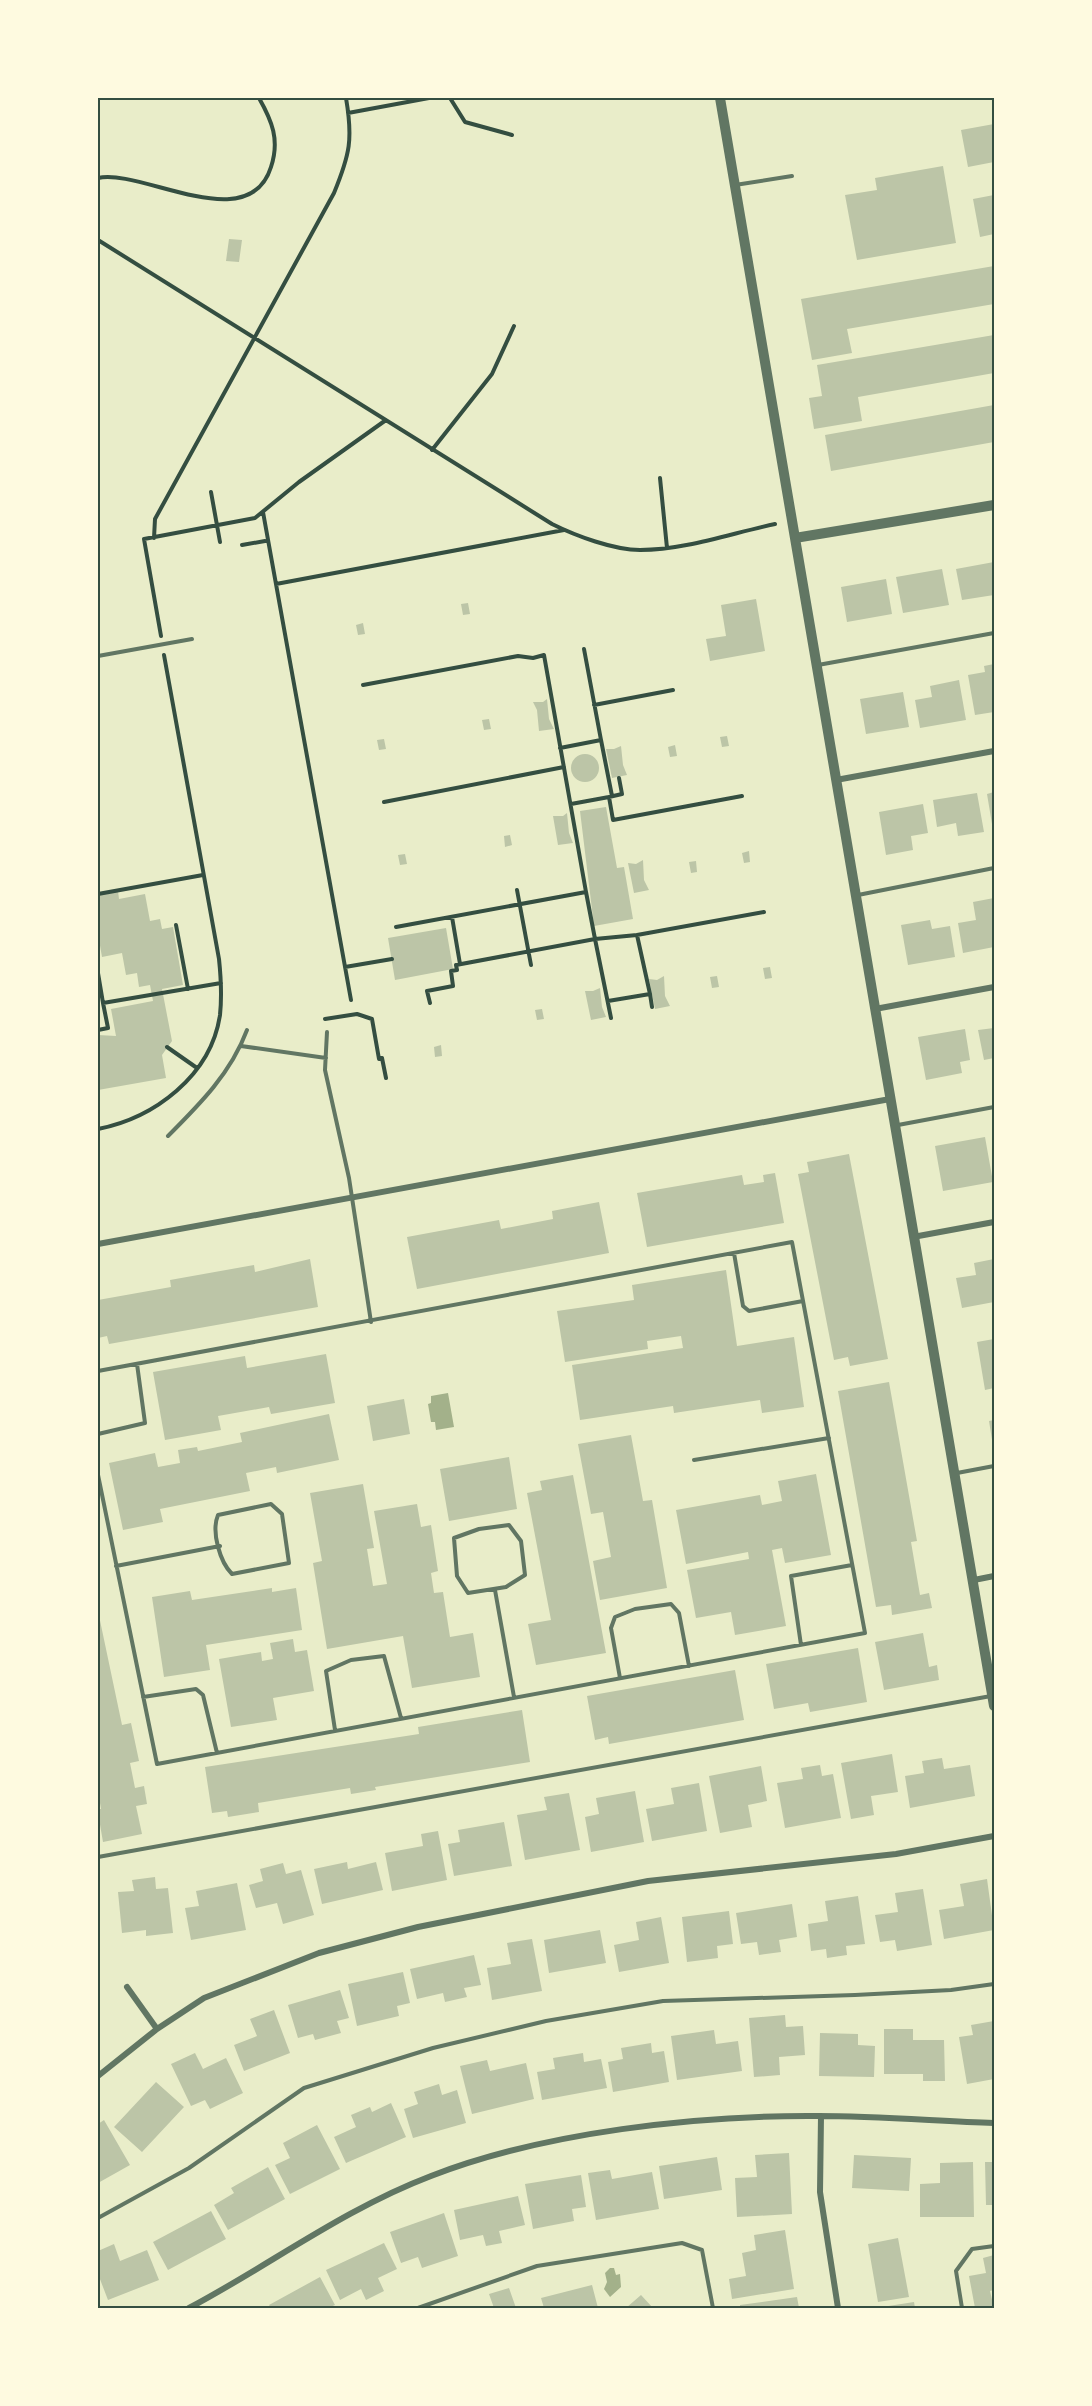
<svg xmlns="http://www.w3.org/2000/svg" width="1092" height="2406" font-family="'Titillium Web',sans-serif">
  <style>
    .water { fill: #a3b18a }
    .building { fill: #bcc5a7 }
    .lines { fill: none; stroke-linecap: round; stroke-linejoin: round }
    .path { stroke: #344e41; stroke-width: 4 }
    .service { stroke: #617663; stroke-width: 4 }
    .minor { stroke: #617663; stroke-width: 6 }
    .tertiary { stroke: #617663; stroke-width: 10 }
    .neatline { fill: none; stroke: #344e41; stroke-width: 2 }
  </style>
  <rect width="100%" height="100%" fill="#e9edc9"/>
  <path class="water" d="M448,1393L454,1427L436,1430L435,1422H431L428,1404L431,1403V1396Z
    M610,2268H614L616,2275L620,2274L621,2287L610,2297L604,2289L607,2282L605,2273Z"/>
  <path class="building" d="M994,124V162L968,167L961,130Z
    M943,166L956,243L857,260L845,195L877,190L875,178Z
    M994,195V234L980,237L973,199Z
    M229,239L242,240L239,262L226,261Z
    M994,266V304L847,329L852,353L812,360L801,299Z
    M994,335V373L858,397L862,421L814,429L809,398L822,396L817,365Z
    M994,405V442L831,471L825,435Z
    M994,562V595L962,600L956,569Z
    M942,569L949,605L903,613L896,577Z
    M886,579L892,614L847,622L841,587Z
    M756,599L765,651L710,661L706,639L726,636L721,605Z
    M468,603L470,614L463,615L461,604Z
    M363,623L365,634L358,635L356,625Z
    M994,664V712L975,715L968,675L985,672L984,666Z
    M959,680L966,720L920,728L915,700L932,697L930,686Z
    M903,692L909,727L866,734L860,699Z
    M547,699L549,719L554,729L539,731L537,710L533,702H543Z
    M489,719L491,729L484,730L482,720Z
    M727,736L729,746L722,747L720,737Z
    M384,739L386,749L379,750L377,740Z
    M675,745L677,756L670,757L668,747Z
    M621,746L623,765L627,775L612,778L606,749H614Z
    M571 768a14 14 0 1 1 28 0a14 14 0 1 1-28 0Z
    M994,792V830H993L987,794Z
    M977,793L984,832L958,836L956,823L937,827L933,800Z
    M923,804L928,833L911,836L913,850L886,855L879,812Z
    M606,807L617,868L624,867L633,919L594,926L580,811Z
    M567,813L569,833L573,843L558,845L553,816H563Z
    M510,835L512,845L505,847L504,836Z
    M749,851L750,862L744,863L742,853Z
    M405,854L407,864L400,865L398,855Z
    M643,860L644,880L649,890L634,893L628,863L636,864Z
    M696,861L697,872L691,873L689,862Z
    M118,891L119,899L145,894L150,921L160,919L162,929L173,927L183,985L162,989L172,1041L162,1055L166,1078L98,1090V1035L116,1036L111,1009L153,1001L150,985L139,987L137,973L126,975L122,953L102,957L98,934V895Z
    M994,898V947L963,953L958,923L976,920L973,902Z
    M930,920L932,929L950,926L955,957L908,965L901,925Z
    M446,928L453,969L395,980L388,938Z
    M770,967L772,978L765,979L763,968Z
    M664,976L665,996L670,1006L655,1009L649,979L657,980Z
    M717,976L719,987L712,988L710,977Z
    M600,988L602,1007L606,1017L591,1020L585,991H593Z
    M542,1009L544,1019L537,1020L535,1010Z
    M994,1028V1058L984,1060L978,1030Z
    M965,1029L970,1060L960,1062L962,1073L926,1080L918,1037Z
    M441,1045L442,1056L435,1057L434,1047Z
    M985,1137L993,1182L943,1191L935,1146Z
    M849,1154L888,1359L850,1366L848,1357L834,1360L798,1174L809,1172L807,1162Z
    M775,1173L784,1223L647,1247L637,1193L742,1175L744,1185L764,1182L763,1175Z
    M599,1202L609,1253L417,1289L407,1237L499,1220L501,1229L553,1219L552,1211Z
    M310,1259L318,1307L109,1344L107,1336L98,1338V1300L171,1287L170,1280L254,1265L255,1272Z
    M994,1259V1302L962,1308L956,1278L976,1275L974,1263Z
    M726,1270L737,1346L794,1337L804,1407L762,1413L760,1400L674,1413L673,1406L580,1420L572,1365L683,1348L681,1336L647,1341L648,1349L565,1362L557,1311L634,1300L632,1285Z
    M994,1339V1388L985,1390L977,1342Z
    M326,1354L335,1403L271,1414L269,1407L218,1416L221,1430L165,1440L153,1372L245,1356L247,1368Z
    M889,1382L917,1541L911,1542L920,1595L929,1593L932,1608L892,1615L891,1605L876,1607L838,1391Z
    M404,1399L410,1434L373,1441L367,1406Z
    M329,1414L339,1460L277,1473L276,1467L246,1473L250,1491L160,1509L163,1522L123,1530L109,1463L155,1453L158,1467L180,1463L178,1450L197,1447L198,1451L242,1442L240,1433Z
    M994,1420V1446H993L989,1421Z
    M631,1435L643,1501L652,1500L667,1588L600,1600L593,1561L611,1557L603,1512L591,1514L578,1444Z
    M509,1457L517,1509L449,1521L440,1469Z
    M816,1474L831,1555L785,1563L782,1548L772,1550L786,1626L735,1635L731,1612L696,1618L687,1570L749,1559L748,1552L686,1564L676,1510L760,1495L762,1505L782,1501L778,1481Z
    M573,1475L606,1653L536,1665L528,1624L551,1620L527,1493L542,1490L540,1481Z
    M363,1484L374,1548L367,1549L373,1586L387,1584L374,1511L417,1504L421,1527L431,1525L438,1571L431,1573L434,1593L443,1592L450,1637L473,1633L480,1677L412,1688L403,1636L327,1649L313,1563L322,1561L310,1493Z
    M272,1588V1592L296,1588L302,1630L206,1645L210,1670L164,1677L152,1597L190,1591L192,1600Z
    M98,1611L122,1725L131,1723L139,1761L130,1763L135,1788L144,1786L147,1804L136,1806L142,1834L103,1842L98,1813V1809H101L98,1791Z
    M923,1633L929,1667L937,1665L939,1680L884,1690L875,1642Z
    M293,1639L295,1652L307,1650L314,1691L273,1698L277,1720L231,1727L219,1659L261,1652L262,1661L273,1659L270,1643Z
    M858,1648L867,1702L810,1712L808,1703L774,1709L766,1664Z
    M735,1670L744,1720L609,1744L608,1737L595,1740L587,1696Z
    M522,1710L530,1762L375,1787L376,1790L351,1794L350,1788L258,1803L259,1812L228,1817L227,1811L212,1813L205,1767L419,1734L418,1727Z
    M892,1754L898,1792L871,1796L874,1815L851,1819L841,1763Z
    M942,1758L944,1769L970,1765L975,1796L910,1808L905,1776L924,1773L922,1761Z
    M820,1765L822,1776L833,1774L841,1818L785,1828L777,1783L803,1779L801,1768Z
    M761,1766L767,1801L748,1805L752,1827L720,1833L709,1776Z
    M699,1783L707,1831L652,1841L646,1809L674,1804L671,1788Z
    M635,1791L644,1842L591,1852L585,1817L599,1814L596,1798Z
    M569,1793L580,1850L525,1860L517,1815L547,1810L544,1797Z
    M504,1822L512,1866L454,1876L448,1844L460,1842L458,1830Z
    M438,1831L447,1880L392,1891L385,1853L423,1846L421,1834Z
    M347,1862L348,1869L376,1862L383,1890L322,1904L314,1869Z
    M283,1863L286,1874L301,1870L314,1915L283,1924L277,1903L256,1908L249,1885L263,1881L260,1869Z
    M155,1877L156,1889L168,1888L173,1933L146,1936V1930L122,1933L118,1892L134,1891L132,1880Z
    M987,1879L994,1930L944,1939L939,1910L964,1906L960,1884Z
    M237,1883L246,1930L191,1940L185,1908L199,1906L196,1891Z
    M923,1889L932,1945L897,1951L895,1940L880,1942L875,1915L898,1912L895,1893Z
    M858,1896L865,1944L846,1946L847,1955L827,1958L826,1949L811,1951L808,1924L828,1921L825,1901Z
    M792,1904L797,1937L779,1940L781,1952L759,1955L757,1942L741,1944L736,1913Z
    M729,1911L733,1944L717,1946L718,1958L687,1962L682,1917Z
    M661,1917L669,1963L619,1972L614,1945L639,1940L636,1922Z
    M600,1930L606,1963L549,1973L544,1940Z
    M532,1939L542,1991L492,2000L487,1968L511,1964L507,1943Z
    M474,1955L481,1985L464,1988L467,1997L445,2002L443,1993L417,1999L410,1969Z
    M403,1972L410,2003L397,2006L399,2016L357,2026L348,1984Z
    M340,1990L349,2018L337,2021L341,2033L315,2040L313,2034L298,2038L288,2005Z
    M274,2010L290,2053L244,2071L234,2045L257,2036L250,2019Z
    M785,2015L786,2027L803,2026L805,2055L779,2057L780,2075L754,2077L749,2018Z
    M994,2021V2079L967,2084L959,2037L973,2035L971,2025Z
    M884,2029H913V2040H944L945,2081H923V2074H884Z
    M714,2030L716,2044L738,2041L742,2071L677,2080L671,2036Z
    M820,2033L858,2034V2045L875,2046L874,2077L819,2076Z
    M651,2043L652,2053L664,2051L669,2082L613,2092L608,2062L623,2059L621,2048Z
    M195,2053L203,2069L226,2058L243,2093L210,2109L205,2100L191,2106L171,2064Z
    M583,2053L584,2062L601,2059L607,2088L542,2100L537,2072L555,2069L553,2058Z
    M487,2060L490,2071L526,2063L534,2099L472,2114L460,2066Z
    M156,2082L184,2107L142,2152L114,2127Z
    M439,2084L442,2095L457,2090L466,2123L413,2138L404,2109L418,2104L414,2092Z
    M391,2103L406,2137L346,2163L334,2137L356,2127L351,2115L370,2107L372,2112Z
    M104,2120L130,2165L98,2183V2124Z
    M317,2125L340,2169L290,2194L275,2165L290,2158L283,2143Z
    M789,2153L792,2214L737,2217L735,2178L757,2177L755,2155Z
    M854,2155L911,2158L909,2191L852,2188Z
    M717,2157L722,2190L664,2199L659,2166Z
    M973,2162L974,2217H920V2184L940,2183V2163Z
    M985,2162H994V2205H986Z
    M268,2167L285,2199L228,2230L214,2205L234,2193L231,2188Z
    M610,2170L612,2179L652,2172L659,2209L596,2220L588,2173Z
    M581,2175L586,2207L572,2209L574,2221L533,2229L525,2184Z
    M518,2196L525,2225L499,2231L502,2243L486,2246L483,2235L460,2240L454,2210Z
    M211,2211L226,2239L168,2270L153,2242Z
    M444,2213L458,2256L422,2268L418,2257L401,2263L390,2232Z
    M785,2230L794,2289L732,2299L729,2279L746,2276L742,2253L756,2250L754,2235Z
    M898,2238L909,2297L878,2302L868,2244Z
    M384,2243L397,2269L378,2278L384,2291L366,2300L361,2289L340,2300L326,2270Z
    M114,2244L120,2261L147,2250L159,2280L108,2300L98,2274V2251Z
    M994,2255V2290L990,2291L994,2308H975L969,2276L986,2273L983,2258Z
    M320,2277L335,2305L328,2308H271L269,2305Z
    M592,2285L598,2308H544L541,2298Z
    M509,2288L516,2308H494L489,2294Z
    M641,2295L653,2308H626Z
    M797,2297L799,2308H740V2305Z
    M914,2302L915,2308H882V2307Z"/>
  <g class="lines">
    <path class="path" d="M450,98L465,122L512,135
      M348,113L429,98
      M98,178C141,168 249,238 271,167C280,140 272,121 259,98
      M98,240L552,524C576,536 614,550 640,550C685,550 732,533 775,524
      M432,450L492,374L514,326
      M660,478L667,548
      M211,492L220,542
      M263,512L351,1000
      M154,538L155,519L334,193C350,154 353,139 346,98
      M242,545L265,541
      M276,584L564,530
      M161,636L144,539L255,518L299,482L386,420
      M363,685L518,656L533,658L544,655L586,892
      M594,705L673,690
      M601,740L612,796
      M560,748L601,740L584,649
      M619,778L622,794L609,797L613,820L742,796
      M384,802L564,767
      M571,804L609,797
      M517,890L531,965
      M98,894L203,875
      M452,917L460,964
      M176,925L188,989
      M396,927L586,892L595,939L637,935L650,994
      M637,935L764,912
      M345,967L392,959
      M98,973L103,1003
      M608,1001L650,994L652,1007
      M430,1003L427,991L453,986L451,971L457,970L456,965L595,939L611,1018
      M325,1019L357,1014L372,1019L379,1059L382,1058L386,1078
      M98,1030L108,1028L103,1003L221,983
      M167,1047L197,1068
      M98,1129C154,1118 211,1076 220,1015C222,996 221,978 219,959L164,655"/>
    <path class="service" d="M735,185L792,176
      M98,656L192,639
      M818,665L994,633
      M858,895L994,868
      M327,1032L325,1070L349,1178L371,1322
      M241,1046L326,1058
      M898,1125L994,1107
      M168,1136C200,1104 231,1073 247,1030
      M734,1253L743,1306L749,1311L803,1301
      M98,1371L792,1242L865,1633L157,1764L98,1475
      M98,1434L145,1423L137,1364
      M694,1460L829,1438
      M957,1473L994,1466
      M271,1504L282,1514L289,1563L232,1574C220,1562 211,1532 218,1515Z
      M509,1525L521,1541L525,1575L506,1587L468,1593L457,1576L454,1538L479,1529Z
      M116,1566L220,1546
      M495,1590L514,1697
      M801,1645L791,1576L852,1565
      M620,1678L611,1628L615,1617L635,1609L671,1604L679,1613L689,1666
      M143,1697L196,1689L203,1695L217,1753
      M335,1730L326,1671L351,1660L384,1656L401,1718
      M98,1857L991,1696
      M98,2218L189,2168L304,2088L433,2048L546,2021L663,2001L855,1995L951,1990L994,1984
      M418,2308L537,2266L682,2243L702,2250L713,2308
      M962,2308L956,2271L972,2249L994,2246"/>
    <path class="minor" d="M836,780L994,751
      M875,1009L994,987
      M913,1237L994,1222
      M98,1244L890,1099
      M974,1580L994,1576
      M127,1987L157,2029
      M98,2076L157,2029L204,1998L319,1953L418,1927L648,1881L896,1854L994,1836
      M821,2116L820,2192L838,2308
      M189,2308C270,2265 344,2209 431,2176C544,2132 698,2115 818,2116C877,2116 936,2121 994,2123"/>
    <path class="tertiary" d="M720,98L994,1706
      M795,538L994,505"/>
  </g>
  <rect width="1092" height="2406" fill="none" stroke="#fefae0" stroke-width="198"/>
  <rect x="99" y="99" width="894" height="2208" class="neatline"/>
</svg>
